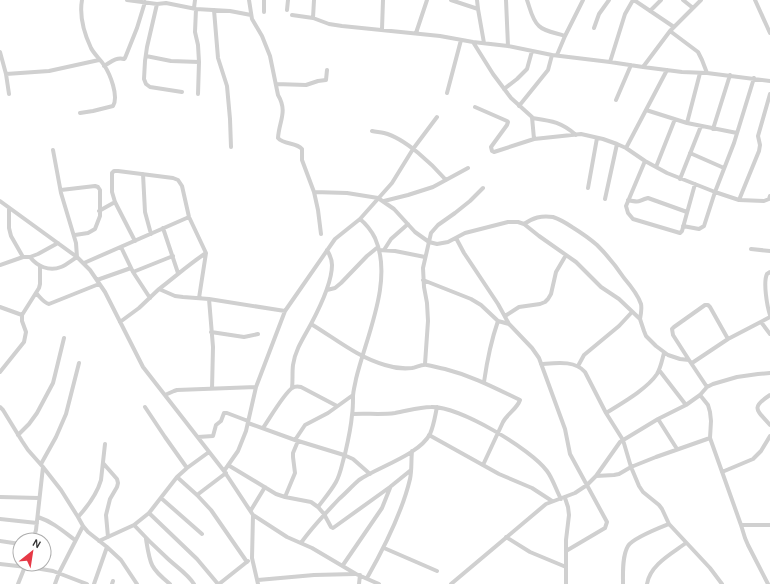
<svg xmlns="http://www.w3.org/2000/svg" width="770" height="584" font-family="Karla,sans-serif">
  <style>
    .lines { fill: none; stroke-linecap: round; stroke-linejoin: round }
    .minor { stroke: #d0d0d0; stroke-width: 4 }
  </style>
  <rect width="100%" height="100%" fill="#fff"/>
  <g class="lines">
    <path class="minor" d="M127,0L157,4L166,3L196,9L230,11L251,15
      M249,0L252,19L262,36L270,56L278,95C288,112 279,121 278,138C284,145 296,142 302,149V160L314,192L318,210L321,234
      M451,0L478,9L477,0
      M506,0L508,46
      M527,0C530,8 532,20 539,26C545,32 557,33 565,36
      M634,0L674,27
      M683,0L693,8
      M755,0L770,33
      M157,4L147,47L145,61L144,79L146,84L150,87L182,92
      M194,8L195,0
      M196,9L195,32L198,45L199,62L198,94
      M478,9L484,43
      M214,10L218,58L227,86L230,119L231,147
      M287,10L288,0
      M650,11L661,0
      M264,12V0
      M292,15L313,18L329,24L342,26L440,36L473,42L508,46L552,55L610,62L643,67L682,72L707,73L770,81
      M313,18L314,0
      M594,28L599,14L609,0
      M382,29L383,0
      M670,31L698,52L702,60L707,73
      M416,33L427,0
      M473,42L493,74L511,98L532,117L534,139
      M0,52L6,74L9,94
      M557,55L565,36L583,0
      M146,56L171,61L199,62
      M610,62L625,14L633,0
      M104,66C111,62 116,57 124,59L125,58L137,28L145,2
      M643,67L670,31L701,0
      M6,74L49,71L99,60
      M276,84L306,85L318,81L326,80L327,70
      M504,89L517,79L527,69L532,51
      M447,93L461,40
      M616,100L631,65
      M519,106L548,70L552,55
      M475,107L507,121L508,122L507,125L491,147L492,151L494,152L534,139L581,134L603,139L617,144L626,148L645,161L667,173L715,192L739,200L764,201L769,199L770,196
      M646,110L687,123L737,133
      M80,113L93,111L113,106C119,96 110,74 104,65C100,59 94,54 91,48C84,33 79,17 82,0
      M532,118C552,121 561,122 576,135
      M687,123L700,73
      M713,129L730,75
      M372,131C376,132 380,132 384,133C405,138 433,165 446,180
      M626,148L667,70
      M690,153L724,168
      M645,161L626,206L628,213L633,219L680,233L682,231L695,184
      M656,167L675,119
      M143,174L145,212L151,234
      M680,179L701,126
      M588,188L597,138
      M61,190L95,186L98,187L100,190V216L95,229L88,233L75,235
      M314,192L347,193L378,198L394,209L415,232L429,242L437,244L448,242L465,233L508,222H518L524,224L539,236L576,262L601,287L619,299L640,319L644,331L646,336L656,346L668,355L680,359L689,360L707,387
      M605,199L617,144
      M628,200C641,203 637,201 648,198L687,212
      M739,200L759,151L760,145L758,136L770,94
      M0,201L77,257L90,270L105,292L143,367L224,471L253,515L287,537L312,548L356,574L379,584
      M384,201L408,195L433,187L468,168
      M9,208V228L11,236L23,257
      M99,211L115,202
      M524,224C533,218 541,215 553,217C559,219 566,223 572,227C580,232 589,238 597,245C607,255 616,266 624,278C630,285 638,295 641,304C642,309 641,314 640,319
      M683,226L699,229L704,226L715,192L734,143L754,78
      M163,228L178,273
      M456,238L464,253L498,304L509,324L532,348L539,358L565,429L570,454L607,522L605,528L566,551
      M135,241L115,202L112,192V173L114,171H118L173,178L178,180L182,186L189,217L206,253L199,298
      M121,247L133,272L150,298
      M751,249L770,251
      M327,250C330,255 332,259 332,265C332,283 320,307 311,324C336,339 357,357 385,365C394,368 403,369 412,368C417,367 422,364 427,365C433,366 439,368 445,369C472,376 493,387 518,399L520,400C517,409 507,414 503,422L483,465
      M379,250L395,251L425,257
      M384,250L391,239L408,224
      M30,257C37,266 49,272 61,267C66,265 72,260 77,257L76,243L61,193L53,150
      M84,263L189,217
      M0,265L23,257H30L38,254L58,243
      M133,272L173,256
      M770,272L767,274C763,282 767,306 770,315
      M97,280L131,268
      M423,280L471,299L481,305L498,321L509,324
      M159,289C175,277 189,264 206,253
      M327,290L335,288L341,283L367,256L378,247
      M36,293C40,297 44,303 49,304L99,284
      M209,299L213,347L212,389
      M0,307L22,315
      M505,316L519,307L540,304L545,302L548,299L551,294L556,272L566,255
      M120,322L139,308L159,289L175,296L183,297L209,299L285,311
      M761,322L770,334
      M211,332L244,337L258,334
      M689,360L673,335L672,329L674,327L705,305H708L710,307L728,339
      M692,363L728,339L770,317
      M425,364L428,321L427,303L424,287L423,268L431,233L438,225L455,213L470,201L483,188
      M541,364C556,363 575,360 585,372L606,413L623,440L631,467L639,486L643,492L659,505L662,509L669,524L710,568L722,584
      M578,366L584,355L619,326L632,312
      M659,370L686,405
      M0,372L24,342L26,332L22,321V315L39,288L40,284V266
      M484,382C487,361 491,341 498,321
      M292,388C293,380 292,373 293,365C295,350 304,337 311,324
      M165,395L174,391L177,390L256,387
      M700,395L708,405L710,412L711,421L710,438L741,525L745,538L748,545L768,584
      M770,395C750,408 757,410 770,425
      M0,407L3,410L22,441L28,450L43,467L61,490L78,517L83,526L88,532L107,547L121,560L137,584
      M145,407L165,437L187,468
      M606,413C622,403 647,389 657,374C661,367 662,360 664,353
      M353,414C366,413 381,415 395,413C407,411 419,407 431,407C459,406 531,449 547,471C553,479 556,490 561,499
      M658,419L677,449
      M248,423L295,440L344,455L353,459L370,474
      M263,428C270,418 283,395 292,388C295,386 297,386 301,387L337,406
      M18,435L29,424L37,413L53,383L55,375L64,338
      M429,435L499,474L532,488L552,501
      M198,437L213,436L216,425L221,421L224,413H227L248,421
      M295,440L305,425L328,413L353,395
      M103,463L117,479L118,483L117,487L110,499L106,515L108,537
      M41,464L56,437L66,414L79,363
      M228,465L276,494L285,497L311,502L318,507L324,514L331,527L333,528L390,487L411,470
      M224,471L238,451L246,431L256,387L285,311L335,239L360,219L392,183L413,149L437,117
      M722,472L753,459L761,451L770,436
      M596,476L614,475L619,474L631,467L656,457L710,438
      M177,477L197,495L211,510L247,562
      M197,495L226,473
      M0,497L39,498
      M285,497L295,473L293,457V453L298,441
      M161,498L202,534
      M565,498L568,507L569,515L566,540V584
      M318,507C324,499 331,491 336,482C341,473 342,463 345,454C348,441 351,428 352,415C353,409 353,403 353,397C353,391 355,385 356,379C366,337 394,280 375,238C371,230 366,224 360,219
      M251,510L265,487
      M149,513L197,559L218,584
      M253,515L252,558L258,584
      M38,517C53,522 63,531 75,540
      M78,517C88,506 97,494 101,480L105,444
      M0,519L37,523
      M134,525C144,536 155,547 166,557C175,566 187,573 194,584
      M741,525H770
      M506,537L530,552L566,567
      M146,539C150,564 150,568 170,584
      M33,540L36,530L43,467
      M0,541L20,544
      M99,541L134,525L149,513L177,477L187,468L209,452
      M301,543C312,527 326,513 339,499C346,493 352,486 359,480C378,467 419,455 430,434C434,425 435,416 437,407
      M384,548L437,571
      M0,564L35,568L53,571L87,584
      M343,565L382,508L390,488
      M367,578C384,548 402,513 410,479C412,470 411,460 412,451
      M258,580L314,575L355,574
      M18,584L26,564
      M55,584L59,573L83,526
      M94,584L107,547
      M112,584L113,581
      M219,584L248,561
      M359,584L360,575
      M451,584L546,504L575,493L587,485L596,476L620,442L658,419L686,405L700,395L707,387L713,384L737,377L758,374L770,373
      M623,584C623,573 622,556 628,546C633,538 659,528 669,524
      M647,584C650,565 671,554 686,543"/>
  </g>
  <g transform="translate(32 552) rotate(30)"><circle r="19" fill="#ffffff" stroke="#adadad"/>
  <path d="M0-3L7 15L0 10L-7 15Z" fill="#e63946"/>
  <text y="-6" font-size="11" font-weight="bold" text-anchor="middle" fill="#333333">N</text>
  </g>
</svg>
